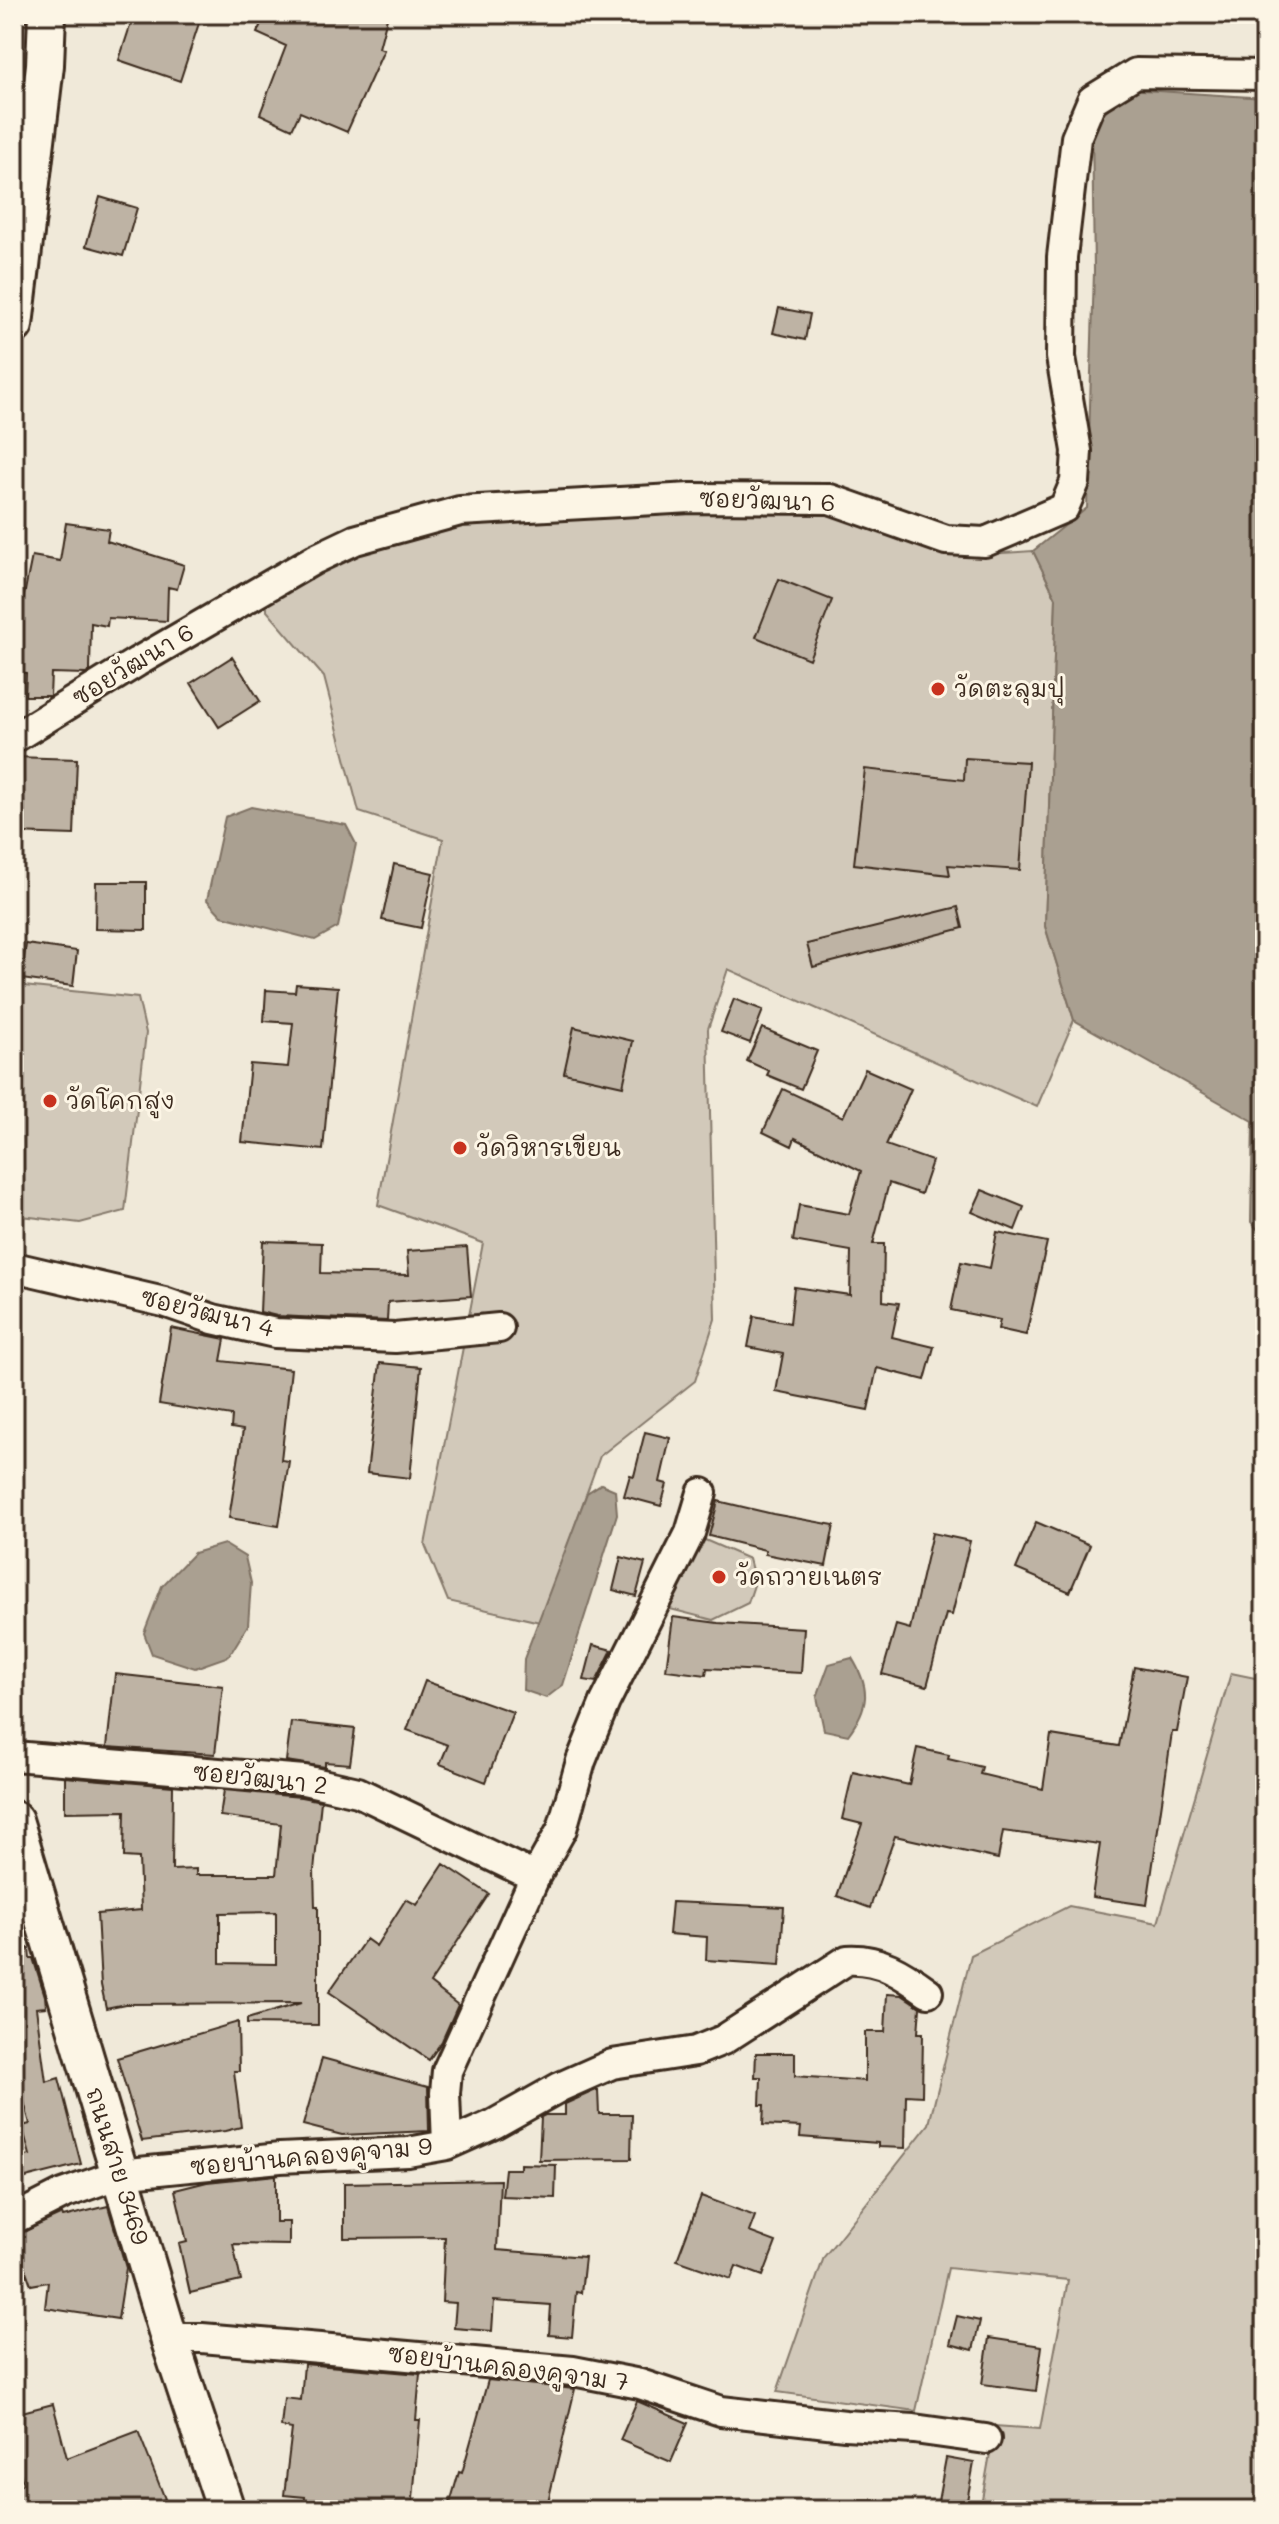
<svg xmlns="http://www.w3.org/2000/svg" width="1279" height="2524" font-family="Mali,'Playpen Sans Thai',sans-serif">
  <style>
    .green { fill: #d2c9ba; stroke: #867a6c; stroke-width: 2 }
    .water { fill: #aaa091; stroke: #7e7163; stroke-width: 2 }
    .building { fill: #beb3a4; stroke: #3b2a1e; stroke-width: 2; fill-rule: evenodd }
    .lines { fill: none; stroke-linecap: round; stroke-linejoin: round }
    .minor-casing { stroke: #3b2a1e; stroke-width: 34 }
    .tertiary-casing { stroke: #3b2a1e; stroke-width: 42 }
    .minor { stroke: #fcf5e5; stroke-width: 28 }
    .tertiary { stroke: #fcf5e5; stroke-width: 36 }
    .poi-dot { fill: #c8321e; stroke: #fcf5e5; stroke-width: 3 }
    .labels { text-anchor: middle; stroke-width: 6; stroke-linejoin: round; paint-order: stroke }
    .street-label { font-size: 24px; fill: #3b2a1e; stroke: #fcf5e5 }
    .poi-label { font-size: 24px; fill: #3b2a1e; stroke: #fcf5e5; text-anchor: start }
  </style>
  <rect width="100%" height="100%" fill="#f0e9d9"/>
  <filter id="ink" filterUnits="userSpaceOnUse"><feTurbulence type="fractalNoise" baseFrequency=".0125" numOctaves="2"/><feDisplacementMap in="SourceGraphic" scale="16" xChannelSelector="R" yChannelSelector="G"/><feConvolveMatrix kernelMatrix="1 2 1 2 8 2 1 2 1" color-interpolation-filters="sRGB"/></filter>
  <g filter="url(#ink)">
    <path class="green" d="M703,504L850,517L970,555L1033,551L1056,598L1045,926L1074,1020L1037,1107L728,969L708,1029L715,1319L695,1381L600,1456L540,1622L448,1601L425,1545L483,1243L378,1205L443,839L359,812L324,677L267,611V594L354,550L473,520Z
      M14,985L138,998L146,1033L125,1211L80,1223L14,1215Z
      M705,1540L749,1559L755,1582L748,1603L713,1620L670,1609L668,1595L693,1544Z
      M1231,1673L1265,1680V2510H980L995,2426L1040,2429L1068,2280L948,2268L916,2411L777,2392L824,2257L929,2124L971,1955L1069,1906L1158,1923Z"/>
    <path class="water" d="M1127,89L1265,98V1238L1251,1222L1253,1121L1074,1020L1045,926L1056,598L1033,551L1087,508L1094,271L1092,125Z
      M251,807L346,825L356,844L338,927L315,940L222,916L207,900L225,817Z
      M601,1484L615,1490L617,1514L563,1685L546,1698L523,1690L524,1659L587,1493Z
      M224,1544L245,1557L251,1583L248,1625L229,1656L195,1668L152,1654L144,1633L162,1586L194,1553Z
      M852,1658C871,1689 869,1707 848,1735L824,1730L817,1697L829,1664Z"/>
    <path class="building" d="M134,14H202L180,81L119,60Z
      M265,14H388L379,48L384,50L347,132L300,112L292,129L260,114L286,46L257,33Z
      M100,197L137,208L123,256L86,246Z
      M779,308L810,314L805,340L773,333Z
      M66,523L109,529L107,541L184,565L177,589L168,587L167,621L108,618L107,626L91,623L90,671L86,674L51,673L50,696H25L26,673H17V630L32,556L60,561Z
      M779,579L832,600L809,659L756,637Z
      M232,657L260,701L219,727L191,683Z
      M14,757L77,759L74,835L14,833Z
      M965,758L1028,762L1020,870L948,865L950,875L854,864L865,769L964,780Z
      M394,864L433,873L421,928L382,920Z
      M96,882H146V930L95,929Z
      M958,907L963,928L813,967L807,944Z
      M26,944L77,951L73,986L21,979Z
      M296,984L338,987L323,1150L242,1142L250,1064L288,1067L293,1023L264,1021L266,990L295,992Z
      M734,999L763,1010L750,1043L721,1032Z
      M574,1027L633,1041L623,1086L564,1073Z
      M762,1028L817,1051L801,1089L767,1075L769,1071L747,1061Z
      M865,1069L911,1089L886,1145L932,1161L921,1194L889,1183L873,1244H884L883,1301L899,1303L892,1337L934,1347L925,1380L877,1368L868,1410L776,1392L783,1354L748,1347L754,1316L790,1323L794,1287L850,1295L851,1251L793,1241L799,1205L849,1214L861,1171L795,1138L792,1146L763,1132L783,1089L843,1117Z
      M982,1190L1024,1207L1015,1230L972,1212Z
      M997,1232L1047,1242L1026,1335L998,1329L1000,1320L951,1310L961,1262L990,1268Z
      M263,1241L322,1243L321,1273L409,1275L407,1251L467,1247L471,1296L388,1302L387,1321L277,1316L260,1312Z
      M171,1328L225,1339L221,1361L291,1369L281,1460L289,1461L279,1526L229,1518L243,1430L231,1428L232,1416L159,1404Z
      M380,1363L421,1367L410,1478L367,1473Z
      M645,1432L670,1438L660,1482L667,1484L661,1506L624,1496L630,1475L634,1476Z
      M718,1501L773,1514L834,1525L826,1566L765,1554V1550L709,1536Z
      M1036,1522L1090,1545L1070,1592L1016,1569Z
      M932,1533L970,1541L952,1615L946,1614L927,1686L882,1674L896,1625L910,1629Z
      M621,1557L645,1563L636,1596L613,1590Z
      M673,1617L718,1623L804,1628L801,1673L707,1668L706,1675L666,1670Z
      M593,1645L612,1650L596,1682L584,1680Z
      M1134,1667L1187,1677L1177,1732H1172L1147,1905L1092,1897L1100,1844L1003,1831L998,1859L895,1836L870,1908L837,1896L862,1824L842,1819L853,1772L909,1785L917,1748L949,1755L948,1759L982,1767L980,1774L1043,1789L1051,1735L1119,1746Z
      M115,1674L223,1686L215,1754L107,1747Z
      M425,1681L513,1712L486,1782L440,1764L448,1745L407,1730Z
      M291,1722L355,1729L350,1764L325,1762V1767L286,1761Z
      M65,1777L173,1786L172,1870L196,1869V1875H276L281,1824L220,1816L224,1790L301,1797L321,1801L314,1871L315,1907H318V2025L247,2024V2019L301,2003L125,2004L106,2008L101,1985L97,1914L141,1910L139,1858L124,1857L125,1811L65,1812ZM276,1912V1964L220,1963V1913Z
      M444,1864L489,1894L430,1983L458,2005L442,2041L429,2060L329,1992L366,1939L376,1946L406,1899L417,1905Z
      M672,1902L784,1907L780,1965L706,1960L707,1937L669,1934Z
      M29,1948L30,1958H33L45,1996L46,2007L36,2008L46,2082L59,2078L81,2164L14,2181V2159L30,2155L22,2126L30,2124L14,2065V1949Z
      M887,1994L902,1995L920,2007L918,2033H923L922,2096L906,2095L905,2148L878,2147V2143L800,2137L801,2127L763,2125L764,2105H760L761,2077H755L756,2053H795V2076L865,2081V2032H885Z
      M238,2022L239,2071H234L241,2127L225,2131L142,2141L117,2058Z
      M322,2058L428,2087L429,2131L342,2135L303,2125Z
      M596,2090H598L599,2114H632L631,2159L539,2160L541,2117L545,2115H565V2104Z
      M520,2164L556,2165L555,2198L502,2196L505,2169H520Z
      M276,2175V2222H289V2245L233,2244L241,2281L190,2293L179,2244L187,2242L175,2190L207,2182Z
      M500,2180L497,2250L585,2257L581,2293L576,2292L572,2337L549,2335L551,2305L494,2301L492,2331L454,2328L456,2303L442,2302L445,2237L344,2238V2183Z
      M701,2196L755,2216L749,2232L776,2242L763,2276L736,2266L731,2279L677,2260Z
      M108,2206L126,2268L118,2319L45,2308L48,2282L31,2285L14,2236L62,2214L63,2217Z
      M957,2316L980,2321L973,2350L950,2344Z
      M989,2338L1042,2346L1036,2391L982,2384Z
      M304,2364L420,2374L416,2420H420L412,2510H304L305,2497L284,2495L292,2429L281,2427L284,2398L301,2400Z
      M488,2380L575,2389L546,2510H448L459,2472L462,2473Z
      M637,2401L688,2423L671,2462L620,2440Z
      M53,2404L67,2458L138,2431L165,2499L137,2510H19L14,2498V2488L23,2484L14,2450V2414Z
      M946,2458L974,2463L966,2506L938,2501Z"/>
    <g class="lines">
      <defs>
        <path id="minor" d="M14,738L137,662L315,559L355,540L460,511L691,498L830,499L946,540L985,542L1064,508L1075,482L1077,451L1061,357L1062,257L1076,138L1092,100L1136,73L1265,75
          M14,1267L164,1302L213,1319L275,1333L395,1338L499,1328
          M14,1756L304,1780L358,1792L535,1877
          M447,2145L445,2093L447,2071L535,1877L562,1829L581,1761L605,1702L690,1533L702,1493
          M14,2219L63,2194L119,2174L280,2158L408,2152L447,2145L494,2124L560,2087L612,2064L696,2051L723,2040L847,1960C879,1958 902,1973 928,1992
          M169,2338H202L320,2348L573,2371L640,2384L721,2411L845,2425L914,2429L986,2439"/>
        <path id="tertiary" d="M14,325L45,65L47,14
          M14,1820L169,2338L226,2510"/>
      </defs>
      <use href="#minor" class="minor-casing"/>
      <use href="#tertiary" class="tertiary-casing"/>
      <use href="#minor" class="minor"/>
      <use href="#tertiary" class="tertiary"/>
    </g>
  </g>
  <g class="poi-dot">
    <circle cx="938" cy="689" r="8"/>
    <circle cx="50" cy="1101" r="8"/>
    <circle cx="460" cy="1148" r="8"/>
    <circle cx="719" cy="1577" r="8"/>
  </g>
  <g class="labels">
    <g class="street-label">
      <text transform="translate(767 501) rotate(2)" y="8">ซอยวัฒนา 6</text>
      <text transform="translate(133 665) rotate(-31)" y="8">ซอยวัฒนา 6</text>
      <text transform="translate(207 1313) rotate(14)" y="8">ซอยวัฒนา 4</text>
      <text transform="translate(260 1779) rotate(6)" y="8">ซอยวัฒนา 2</text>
      <text transform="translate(311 2157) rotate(-5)" y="8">ซอยบ้านคลองคูจาม 9</text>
      <text transform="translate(117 2166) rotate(73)" y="8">ถนนสาย 3469</text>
      <text transform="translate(508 2368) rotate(7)" y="8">ซอยบ้านคลองคูจาม 7</text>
    </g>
    <g class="poi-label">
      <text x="954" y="697">วัดตะลุมปุ</text>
      <text x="66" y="1109">วัดโคกสูง</text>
      <text x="476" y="1156">วัดวิหารเขียน</text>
      <text x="735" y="1585">วัดถวายเนตร</text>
    </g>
  </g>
  <rect width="1279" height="2524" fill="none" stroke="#fcf5e5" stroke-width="48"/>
  <rect x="24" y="24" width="1231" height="2476" fill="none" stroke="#3b2a1e" stroke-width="3" filter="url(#ink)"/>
</svg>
